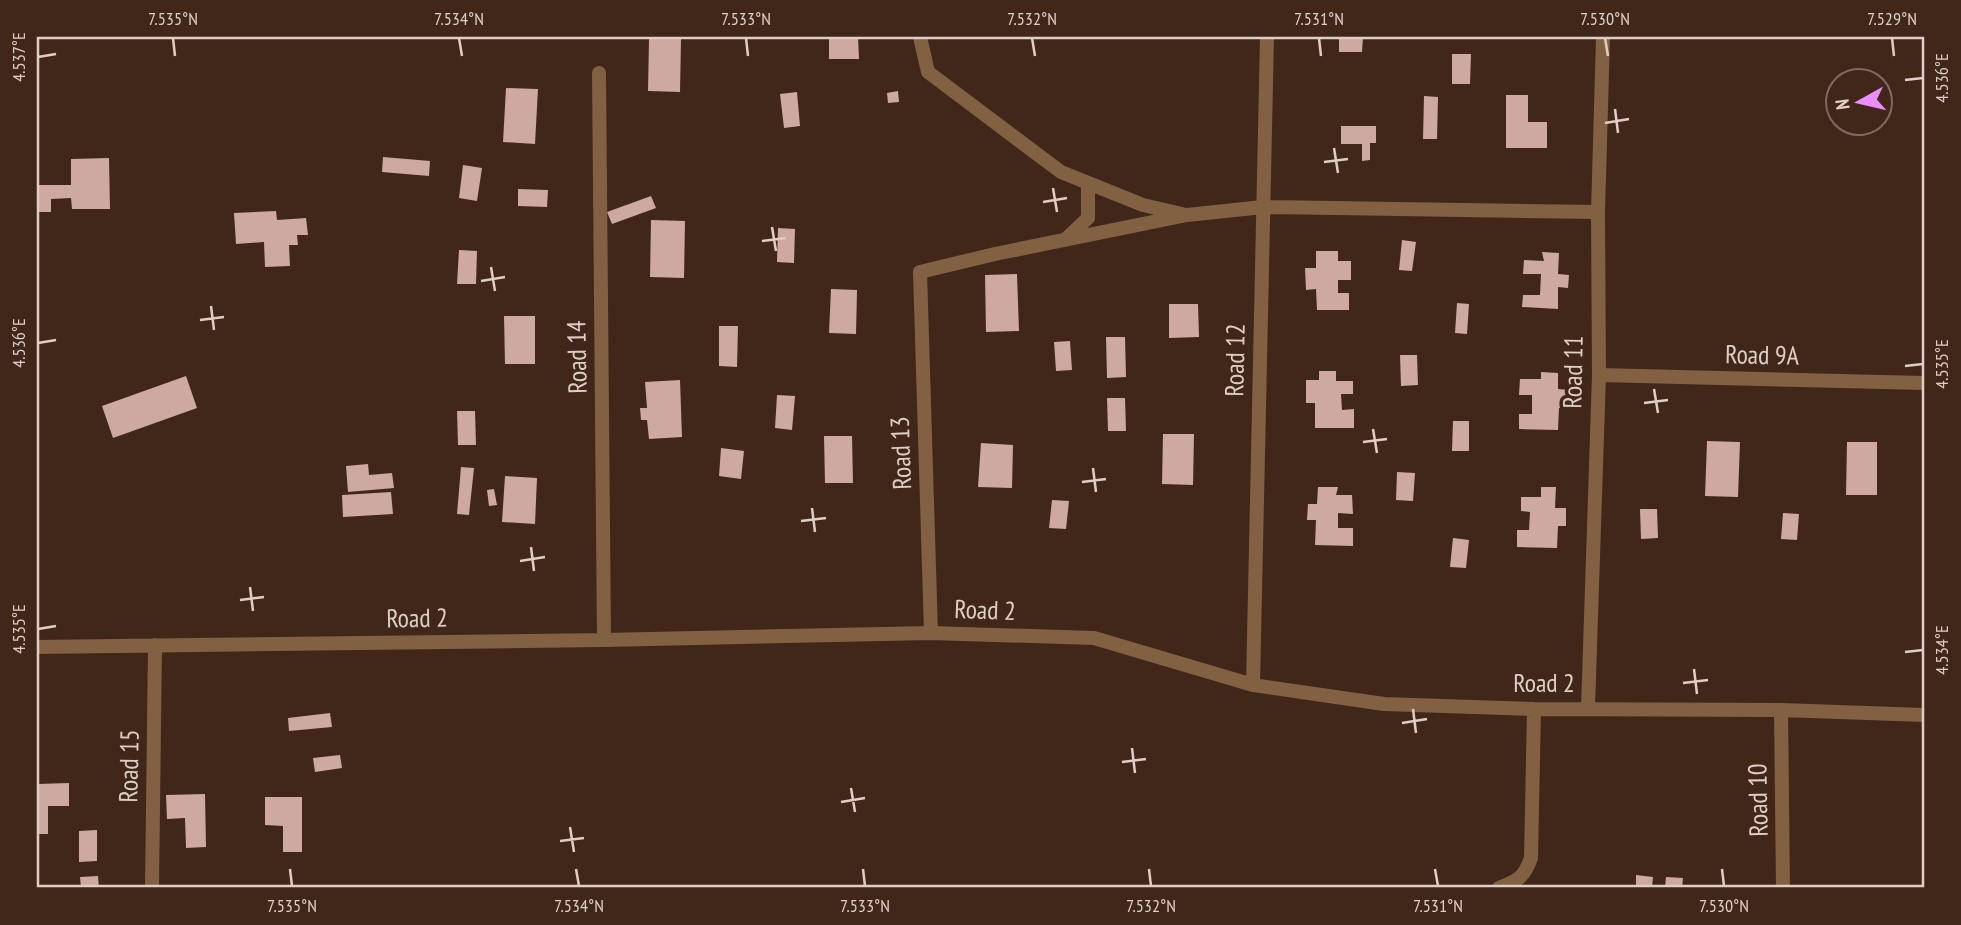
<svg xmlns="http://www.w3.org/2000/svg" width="1961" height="925" font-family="'PT Sans Narrow',sans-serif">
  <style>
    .building { fill: #cda9a2 }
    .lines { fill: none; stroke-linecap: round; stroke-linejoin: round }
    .minor { stroke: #816142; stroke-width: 14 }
    .ticks { fill: none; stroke: #dfcec6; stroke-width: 2.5 }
    .labels { text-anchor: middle; stroke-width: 7; stroke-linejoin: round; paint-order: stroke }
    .street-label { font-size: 26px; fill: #dfcec6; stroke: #40271a }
    .neatline { fill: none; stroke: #dfcec6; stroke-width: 2.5 }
    .ticks-label { font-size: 18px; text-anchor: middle; fill: #dfcec6 }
  </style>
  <rect width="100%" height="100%" fill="#40271a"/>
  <path class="building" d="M829,37H858L859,59H829Z
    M1339,37H1363L1362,52H1339Z
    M649,39H681L680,92L648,91Z
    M1452,54H1471L1470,84H1452Z
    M506,88L538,89L535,144L503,142Z
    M898,91L899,102L888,103L887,93Z
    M797,92L800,126L784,128L780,94Z
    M1506,95H1528V122H1547V148H1506Z
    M1424,96L1438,97L1437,139H1423Z
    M1341,126H1376V143H1370V160L1362,161V144H1341Z
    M383,157L430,161L429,176L382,172Z
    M109,158L110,209H72L71,198L51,199V212H37V185H71V159Z
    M463,165L482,168L477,201L459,198Z
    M518,189L548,190L547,207L518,206Z
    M651,196L656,208L612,224L607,212Z
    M276,211L277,220L306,218L308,235H297L298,245H289L290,266L265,267L264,242L236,244L234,213Z
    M651,220L685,221L684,278L650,277Z
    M778,228L795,229L794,263L777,262Z
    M1402,240L1416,242L1412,271L1399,270Z
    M459,250L477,251L476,284H457Z
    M1316,251H1338V261H1351V280H1338V293H1349V310H1317L1316,289L1306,290L1305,268H1316Z
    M1542,252L1559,253L1558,274L1569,275L1568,288L1558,287V309L1522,307L1523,295H1540L1541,274H1523L1524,260L1544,261Z
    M1017,274L1019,331L986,332L985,275Z
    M831,289L857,290L856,334L829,333Z
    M1457,303L1469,304L1467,334L1455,333Z
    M1169,304H1198L1199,337L1169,338Z
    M504,316H535V364H505Z
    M719,326H738L737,367L719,366Z
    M1106,337H1125L1126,377L1107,378Z
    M1070,341L1072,370L1056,371L1054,342Z
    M1400,355H1417L1418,385L1401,386Z
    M1319,371H1336V381H1353V394H1341L1342,410L1354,409V428H1315V403H1306V380H1319Z
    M1541,372L1558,373V389L1569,390L1568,408H1559L1558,430L1519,429V414H1532V395H1519L1520,379H1541Z
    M186,376L197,408L113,438L102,406Z
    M680,380L682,437L649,439L647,420H641L640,408H647L645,382Z
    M777,395L795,396L792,430L775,428Z
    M1107,398H1125L1126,431H1108Z
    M457,411H475L476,445H458Z
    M1453,421H1469V451H1452Z
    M1163,434H1194L1193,485L1162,484Z
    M824,436H852L853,483H825Z
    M1707,441L1740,442L1738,497L1705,496Z
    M1847,442H1877V495H1846Z
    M981,443L1013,445L1012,488L978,487Z
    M721,448L744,451L741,479L719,476Z
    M368,464L369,475L392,473L394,488L348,492L346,466Z
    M461,467L474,468L469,515L457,514Z
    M1397,472L1415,473L1413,501L1396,500Z
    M505,476L537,478L535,524L502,522Z
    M1318,487H1338L1336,495H1352L1353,514L1338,513V528H1353V546L1315,545L1316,520H1307L1308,504H1317Z
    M1541,487H1556L1555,508H1566V526H1558L1557,548L1517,547V530H1529L1530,512L1521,511V497H1541Z
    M494,489L497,505L489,506L487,490Z
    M391,492L393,514L343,517L342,495Z
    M1052,500L1069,501L1066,529L1049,528Z
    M1640,509H1657L1658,538L1641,539Z
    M1783,513L1799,514L1797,540L1781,539Z
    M1453,538L1469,540L1466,568L1450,567Z
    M330,713L332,727L289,731L288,718Z
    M340,755L342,768L315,772L313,758Z
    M69,783V806H48V834H37V784Z
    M205,794L206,847L186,848L185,818L167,819L166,795Z
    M265,797H302V852H283V826L265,825Z
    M97,830V861L79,862V831Z
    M1636,875L1653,877L1652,888H1636Z
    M98,876L99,888H81L80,877Z
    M1666,877L1683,878L1682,888H1665Z"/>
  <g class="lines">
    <path class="minor" d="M920,37L928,72L1061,172L1143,205L1182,214
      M599,73L604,640
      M1067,238L1088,218V183
      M1599,375L1924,383
      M931,633L920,272L995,254L1187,215L1263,207L1598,212
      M37,647L604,640L931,633L1094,638L1253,685L1384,704L1534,709L1781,710L1924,715
      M1253,685L1267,37
      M1588,708L1599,375L1598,212L1603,37
      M1781,710L1783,888
      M152,888L155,645
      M1499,888C1518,880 1524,878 1531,858L1534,709"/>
  </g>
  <path class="ticks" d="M173,38L175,56M459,38L462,56M746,38L748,56M1032,38L1035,56M1319,38L1321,56M1605,38L1608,56M1892,38L1894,56M38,57L56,54M1905,80L1923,78M1615,109L1618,133M1605,123L1629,119M1334,148L1338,173M1324,162L1348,159M1053,188L1057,212M1043,202L1067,198M772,227L776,251M762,241L786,238M491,267L495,291M481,281L505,277M211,306L214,330M200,320L224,317M38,343L56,340M1905,366L1923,364M1654,389L1658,413M1644,403L1668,400M1373,429L1377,453M1363,442L1387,439M1093,468L1096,492M1082,482L1106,479M812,508L815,532M801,521L826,518M531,547L534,571M520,561L545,557M250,587L253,611M240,600L264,597M38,629L56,626M1905,652L1923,650M1694,669L1697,694M1683,683L1708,680M1413,709L1416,733M1402,723L1427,719M1132,748L1135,773M1122,762L1146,759M851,788L855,812M841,802L865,798M570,827L574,852M560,841L584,838M290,869L292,886M576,869L579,886M863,869L865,886M1149,869L1151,886M1435,869L1438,886M1722,869L1724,886"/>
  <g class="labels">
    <g class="street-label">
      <text transform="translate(1762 355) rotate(1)" y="9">Road 9A</text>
      <text transform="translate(577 357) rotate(-91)" y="9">Road 14</text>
      <text transform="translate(1235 360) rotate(-89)" y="9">Road 12</text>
      <text transform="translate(1573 372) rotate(-89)" y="9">Road 11</text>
      <text transform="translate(901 453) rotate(-92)" y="9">Road 13</text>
      <text transform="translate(985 610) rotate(2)" y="9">Road 2</text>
      <text transform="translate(417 618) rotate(-1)" y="9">Road 2</text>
      <text x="1544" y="692">Road 2</text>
      <text transform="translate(129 766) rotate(-89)" y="9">Road 15</text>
      <text transform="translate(1758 800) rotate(-91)" y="9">Road 10</text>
    </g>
  </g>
  <rect width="1961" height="925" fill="none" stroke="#40271a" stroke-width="77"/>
  <g transform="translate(1859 102) rotate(262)"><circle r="33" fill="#40271a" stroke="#806a5f" stroke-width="2"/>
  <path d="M0-5L12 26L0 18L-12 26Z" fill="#ea8dfd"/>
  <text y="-10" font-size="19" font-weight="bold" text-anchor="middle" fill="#dfcec6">N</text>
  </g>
  <rect x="38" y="38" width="1885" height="848" class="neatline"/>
  <g class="ticks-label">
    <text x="173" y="25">7.535°N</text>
    <text x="459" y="25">7.534°N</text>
    <text x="746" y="25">7.533°N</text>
    <text x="1032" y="25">7.532°N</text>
    <text x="1319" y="25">7.531°N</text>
    <text x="1605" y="25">7.530°N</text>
    <text x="1892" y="25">7.529°N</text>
    <text transform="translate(19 57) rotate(-90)" y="6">4.537°E</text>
    <text transform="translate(1942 78) rotate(-90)" y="6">4.536°E</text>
    <text transform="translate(19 343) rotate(-90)" y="6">4.536°E</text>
    <text transform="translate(1942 364) rotate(-90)" y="6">4.535°E</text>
    <text transform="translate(19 629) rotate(-90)" y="6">4.535°E</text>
    <text transform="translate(1942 650) rotate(-90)" y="6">4.534°E</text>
    <text x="292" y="912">7.535°N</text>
    <text x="579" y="912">7.534°N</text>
    <text x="865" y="912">7.533°N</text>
    <text x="1151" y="912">7.532°N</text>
    <text x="1438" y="912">7.531°N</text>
    <text x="1724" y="912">7.530°N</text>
  </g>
</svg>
